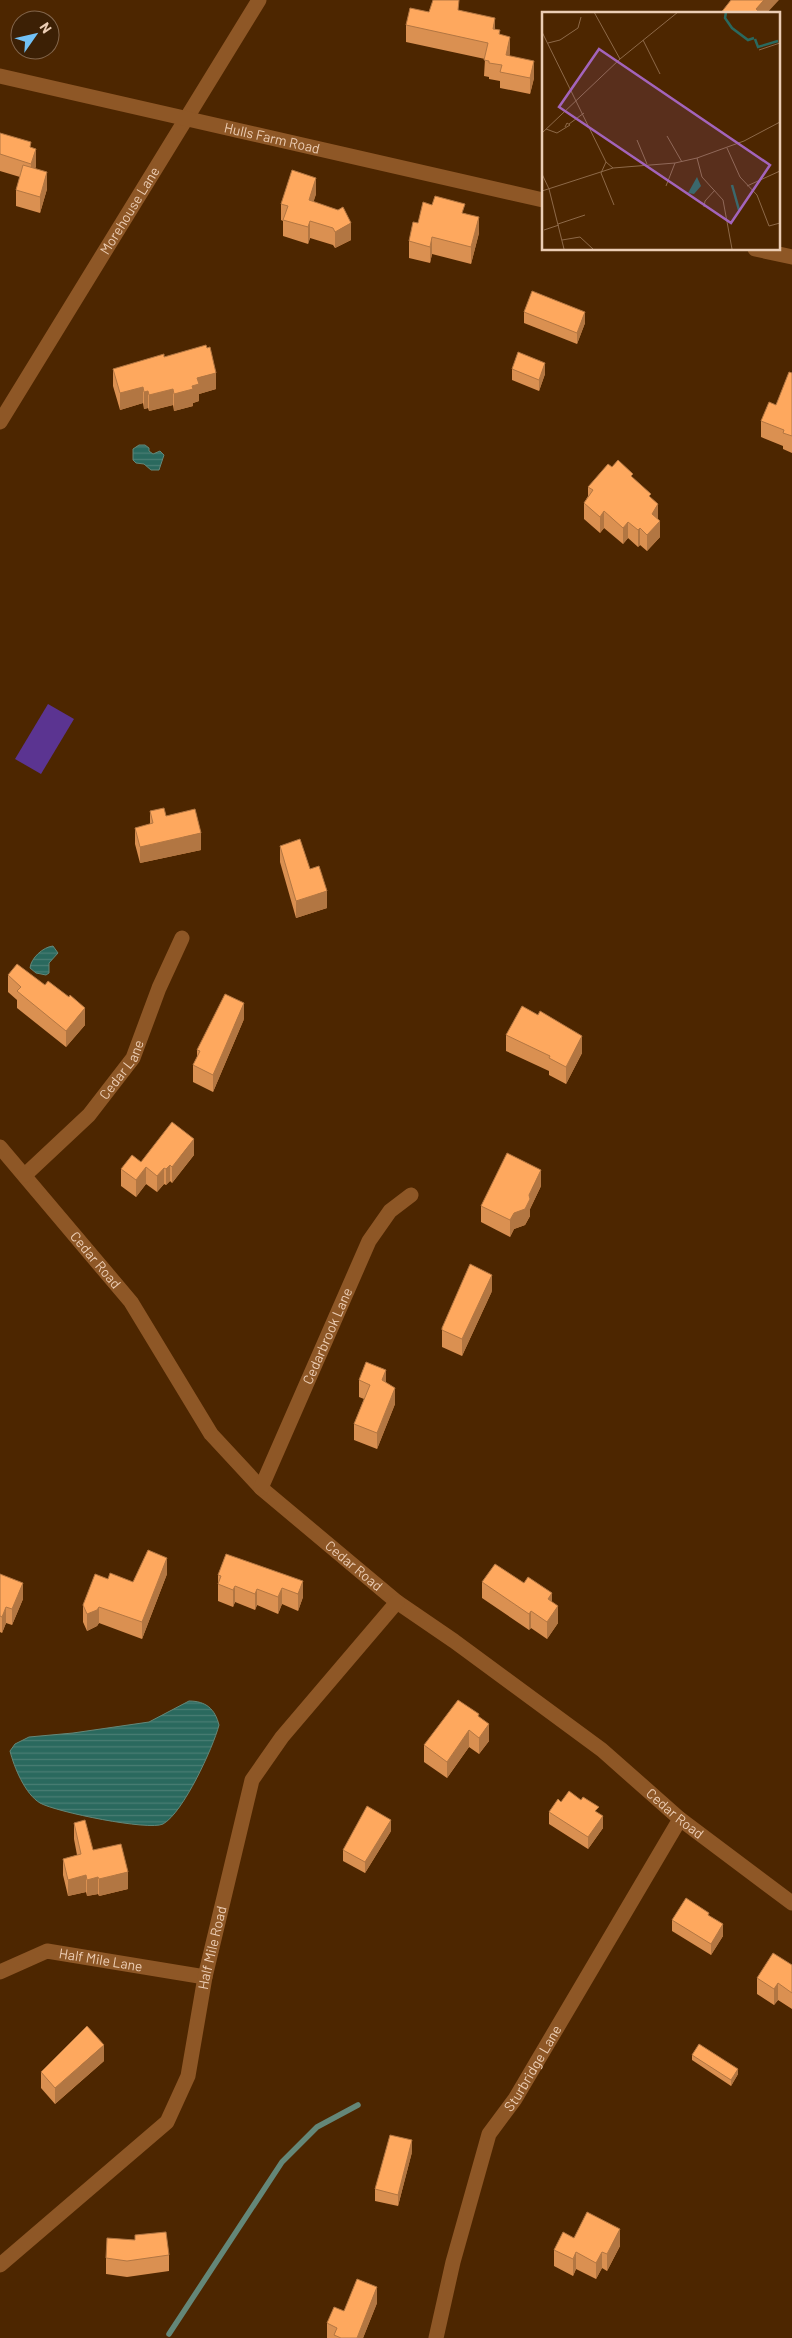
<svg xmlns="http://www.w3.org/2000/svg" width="792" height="2338" font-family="Barlow,sans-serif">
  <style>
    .pitch { fill: #5b3491 }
    .water { fill: url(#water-rules); stroke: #648778 }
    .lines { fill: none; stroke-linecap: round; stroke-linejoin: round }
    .stream { stroke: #648778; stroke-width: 5.5 }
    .minor { stroke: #8e5726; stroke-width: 15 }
    .secondary { stroke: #8e5726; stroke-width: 15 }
    .wall { fill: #da9051 }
    .shaded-wall { fill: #b27642 }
    .building { fill: #fea85e; stroke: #b27642 }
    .labels { text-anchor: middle; stroke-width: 5; stroke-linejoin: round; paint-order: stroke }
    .street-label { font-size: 14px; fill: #eccdb4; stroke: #3c2005 }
    .inset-river { fill: none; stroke: #2a695e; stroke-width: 2.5 }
    .inset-road { fill: none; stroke: #8d6948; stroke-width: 1 }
    .view { fill: #a364bb; fill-opacity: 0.15; stroke: #a364bb; stroke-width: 2.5 }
    .inset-edge { fill: none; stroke: #eccdb4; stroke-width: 2.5 }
  </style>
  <defs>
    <pattern id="water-rules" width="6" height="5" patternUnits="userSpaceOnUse" patternTransform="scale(1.25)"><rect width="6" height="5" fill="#2a695e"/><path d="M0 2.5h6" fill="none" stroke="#497d73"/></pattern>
  </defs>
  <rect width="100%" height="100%" fill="#4d2600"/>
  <path class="pitch" d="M48,704L74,719L41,774L15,759Z"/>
  <path class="water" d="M139,445H145L149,448V451L153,454L160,451L164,455L159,470H151L144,464L136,463L133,460V449Z
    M53,946L58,953L49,963V973L46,975L36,973L30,968C31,958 43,947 53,946Z
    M189,1701C206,1701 215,1709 219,1725C213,1748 183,1813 163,1824C149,1831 56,1812 40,1803C25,1794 14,1767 10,1751L15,1744L29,1737L73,1733L149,1722Z"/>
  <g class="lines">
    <path class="stream" d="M169,2334L282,2162L317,2127L358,2105"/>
    <g class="minor">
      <path id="s1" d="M0,422L259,0"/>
      <path id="s2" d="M0,1147L131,1302L211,1434L261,1488L397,1602L454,1641L602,1750L680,1819L792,1903"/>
      <path id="s3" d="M25,1175L89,1115L133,1058L159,988L182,938"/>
      <path id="s4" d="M261,1488L369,1241L390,1211L411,1195"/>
      <path id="s5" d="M0,1972L47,1951L205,1977"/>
      <path id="s6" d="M0,2265L167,2122L188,2076L205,1977L252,1780L282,1737L397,1602"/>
      <path id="s7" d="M436,2338L453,2262L489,2134L515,2099L680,1819"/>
    </g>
    <g class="secondary">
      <path id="s8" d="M0,76L543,200"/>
      <path d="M755,249L792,257"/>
    </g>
  </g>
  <path class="wall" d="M460,10L495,29L500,34L510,53L509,56L534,78L530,94L500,88V81L489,79V77L484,76L485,59L406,42V25L429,12Z
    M0,133L31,148L36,166L35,169L47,189L40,213L16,206V190L20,177L0,171Z
    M316,194L313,202L351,240L335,248L333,245L310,238L308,244L283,236V221L281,220V204Z
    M465,213L479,233L471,264L432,254L430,263L409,258V241L418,223Z
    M524,312L585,323L577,344L524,323Z
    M164,357L216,389L199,394V401L193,403V406L174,411L173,405L149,411L148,408L144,409L143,403L120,410L113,386V369Z
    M512,369L545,374L539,391L512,380Z
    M792,373V453L783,449V446L761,437V421L776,405Z
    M612,467L633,478L651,498L658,520L660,537L647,551L640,545L638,547L628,538L623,544L604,528L600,533L584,519V503L588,496V487Z
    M150,811L201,850L140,863L135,844V828L150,824Z
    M280,846L327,908L296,918L280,862Z
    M8,975L85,1025L66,1047L17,1008V1000L8,992Z
    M244,1019L213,1092L193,1082V1065L197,1057V1050Z
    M506,1035L582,1053L566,1084L549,1075V1071L506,1051Z
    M194,1155L172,1183L170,1181L166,1185L164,1184L157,1192L146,1184L136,1197L121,1186V1169L141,1162Z
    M541,1186L530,1209V1216L525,1225L514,1229L510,1237L481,1222V1206Z
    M492,1291L462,1356L442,1347V1328Z
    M359,1380L386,1383L395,1404L377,1449L354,1440V1424L364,1399L359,1397Z
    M226,1554L303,1597L298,1611L282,1604L278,1614L257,1605L255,1610L235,1602L233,1607L218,1601V1575Z
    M0,1574L23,1599L12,1625L6,1623L2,1633L0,1632Z
    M167,1574L142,1639L99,1623L97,1626L87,1631L83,1622V1605L108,1579L133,1582Z
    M482,1582L552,1602L558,1623L547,1639L531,1628L529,1630L482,1598Z
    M479,1717L489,1741L479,1754L469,1747L447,1778L424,1762V1745Z
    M561,1802L599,1814L603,1828L588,1849L549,1824V1812Z
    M74,1823L93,1850L128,1889L99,1896L98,1894L87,1896L86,1892L68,1896L63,1875V1859L77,1855L74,1839Z
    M391,1831L365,1873L343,1861V1850Z
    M709,1916L723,1936L711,1955L672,1931V1920Z
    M792,1965V2009L778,2000L774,2005L757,1994V1978Z
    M692,2055L738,2074L731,2086L692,2060Z
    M104,2061L55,2104L41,2088V2072Z
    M412,2152L398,2206L375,2201V2189Z
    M574,2238L620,2246L607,2271L602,2268L596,2279L576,2269L573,2276L554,2266V2250Z
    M135,2240L169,2255V2271L127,2277L106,2274V2258Z
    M377,2303L363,2338H327V2323L344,2311Z"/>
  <path class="shaded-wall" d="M764,0H779L766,14H756V9Z
    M495,18V34L493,29Z
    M510,37V53L506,72V55Z
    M534,61V78L530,94V78Z
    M36,149V166L31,180V164Z
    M47,172V189L40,213V197Z
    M316,178V194L309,217V200Z
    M479,217V233L471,264V247Z
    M310,221V238L308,244V227Z
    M351,223V240L335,248V232Z
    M432,237V254L430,263V247Z
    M585,312V323L577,344V333Z
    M545,363V374L539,391V380Z
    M216,373V389L199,394V401L193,403V406L174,411V394L192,386L197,378Z
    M143,387V403L120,410V393Z
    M173,389V405L149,411V395Z
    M148,391V408L144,409V392Z
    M658,504V521H660V537L647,551V535L652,514Z
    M604,511V528L600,533V517Z
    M628,522V538L623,544V528Z
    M640,528V545L638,547V530Z
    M201,833V850L140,863V847Z
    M327,891V908L296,918V901Z
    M244,1003V1019L213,1092V1075Z
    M85,1008V1025L66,1047V1031Z
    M582,1036V1053L566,1084V1067Z
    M194,1139V1155L172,1183V1167Z
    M170,1165V1181L166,1185V1169Z
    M146,1167V1184L136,1197V1180Z
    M164,1168V1184L157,1192V1176Z
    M541,1170V1186L530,1209V1216L525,1225L514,1229L510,1237V1220L514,1213L529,1195Z
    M492,1275V1291L462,1356V1339Z
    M386,1370V1386L382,1380Z
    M395,1388V1404L377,1449V1433Z
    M167,1558V1574L142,1639V1622Z
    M303,1581V1597L298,1611V1594Z
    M23,1583V1599L12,1625V1609Z
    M235,1586V1602L233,1607V1590Z
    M282,1588V1604L278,1614V1597Z
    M257,1589V1605L255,1610V1594Z
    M552,1593V1610L548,1599Z
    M558,1606V1623L547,1639V1622Z
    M6,1607V1623L2,1633V1617Z
    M99,1607V1623L97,1626L87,1631V1614Z
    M531,1611V1628L529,1630V1614Z
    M489,1724V1741L479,1754V1738Z
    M469,1730V1747L447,1778V1762Z
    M603,1816V1828L588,1849V1837Z
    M391,1820V1831L365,1873V1862Z
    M128,1872V1889L99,1896V1879Z
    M86,1875V1892L68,1896V1880Z
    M98,1877V1894L87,1896V1880Z
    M723,1924V1936L711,1955V1944Z
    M778,1983V2000L774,2005V1989Z
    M104,2045V2061L55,2104V2088Z
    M738,2069V2074L731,2086V2080Z
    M412,2140V2152L398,2206V2195Z
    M620,2229V2246L607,2271V2254Z
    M576,2252V2269L573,2276V2259Z
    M602,2252V2268L596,2279V2263Z
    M377,2287V2303L363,2338H357Z"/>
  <path class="building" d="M433,0H459L458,10L495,18L493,29L500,30L499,34L510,37L506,55L534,61L530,78L500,72L502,65L489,63V61L484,60L488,43L406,25L410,8L429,12Z
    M731,0H764L756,9L759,12L757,14H720Z
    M0,133L31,142L30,147L36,149L31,164L0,154Z
    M23,165L47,172L40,197L16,190Z
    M292,170L316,178L309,200L338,210L343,207L351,223L335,232L333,228L310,221L308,227L283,220L288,206L281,204Z
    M435,196L465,204L462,213L479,217L471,247L432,237L430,247L409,241L413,222L418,223L423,202L432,205Z
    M532,291L585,312L577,333L524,312Z
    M206,345L207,348L210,347L216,373L197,378L199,384L192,386L193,389L174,394L173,389L149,395L148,391L144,392L143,387L120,393L113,369L164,354V357Z
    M518,352L545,363L539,380L512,369Z
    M789,372L792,373V436L783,433L784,430L761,421L769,402L776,405Z
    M618,460L633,474L631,476L651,494L649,496L658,504L652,514L660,521L647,535L640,528L638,530L628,522L623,528L604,511L600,517L584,503L593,490L588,487L608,464L612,467Z
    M164,808L166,816L195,809L201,833L140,847L135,828L153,823L150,811Z
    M300,839L310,869L319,866L327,891L296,901L280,846Z
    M17,964L45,985L48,981L69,997L70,995L85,1008L66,1031L17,991L21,987L8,975Z
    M225,994L244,1003L213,1075L193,1065L200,1051L197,1050Z
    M522,1006L538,1015L540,1011L582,1036L566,1067L549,1058L550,1056L506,1035Z
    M172,1122L194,1139L172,1167L170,1165L166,1169L164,1168L157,1176L146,1167L136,1180L121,1169L132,1155L141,1162Z
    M507,1153L541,1170L529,1195L530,1199L525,1209L514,1213L510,1220L481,1206Z
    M470,1264L492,1275L462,1339L442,1330V1328Z
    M366,1362L386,1370L382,1380L395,1388L377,1433L354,1424L370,1385L359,1380Z
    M148,1550L167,1558L142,1622L99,1607L97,1610L87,1614L83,1605L95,1574L108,1579L110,1573L133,1582Z
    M226,1554L303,1581L298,1594L282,1588L278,1597L257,1589L255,1594L235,1586L233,1590L218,1584L221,1576L218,1575Z
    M495,1564L524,1583L528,1577L552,1593L548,1599L558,1606L547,1622L531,1611L529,1614L482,1582Z
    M0,1574L23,1583L12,1609L6,1607L2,1617L0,1616Z
    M458,1700L479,1714L478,1716L489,1724L479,1738L469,1730L447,1762L424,1745Z
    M569,1791L581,1800L583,1797L599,1807L595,1811L603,1816L588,1837L549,1812L558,1799L561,1802Z
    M367,1806L391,1820L365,1862L343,1850Z
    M85,1820L93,1850L121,1844L128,1872L99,1879L98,1877L87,1880L86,1875L68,1880L63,1859L81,1854L74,1823Z
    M686,1898L709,1913L708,1915L723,1924L711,1944L672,1920Z
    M773,1953L792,1965V1993L778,1983L774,1989L757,1978Z
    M87,2026L104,2045L55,2088L41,2072Z
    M699,2044L738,2069L731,2080L692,2055Z
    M390,2135L412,2140L398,2195L375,2189Z
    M587,2212L620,2229L607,2254L602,2252L596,2263L576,2252L573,2259L554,2250L563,2232L574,2238Z
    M166,2232L169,2255L127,2261L106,2258L107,2238L135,2240V2235Z
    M357,2279L377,2287L357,2338H341L334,2335L337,2328L327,2323L334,2307L344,2311Z"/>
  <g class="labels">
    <g class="street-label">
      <text dy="5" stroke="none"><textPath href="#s8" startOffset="279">Hulls Farm Road</textPath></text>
      <text dy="5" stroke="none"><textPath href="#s1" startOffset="248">Morehouse Lane</textPath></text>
      <text dy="5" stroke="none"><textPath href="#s3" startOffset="144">Cedar Lane</textPath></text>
      <text dy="5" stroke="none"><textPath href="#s2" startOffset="148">Cedar Road</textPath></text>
      <text dy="5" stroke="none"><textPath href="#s4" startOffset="166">Cedarbrook Lane</textPath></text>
      <text dy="5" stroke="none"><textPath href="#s2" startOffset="552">Cedar Road</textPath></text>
      <text dy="5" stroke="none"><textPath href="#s2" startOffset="958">Cedar Road</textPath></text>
      <text dy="5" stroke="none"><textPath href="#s6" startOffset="401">Half Mile Road</textPath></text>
      <text dy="5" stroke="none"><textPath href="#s5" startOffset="106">Half Mile Lane</textPath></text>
      <text dy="5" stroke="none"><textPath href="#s7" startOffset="290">Sturbridge Lane</textPath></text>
    </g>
  </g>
  <g transform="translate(542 12)">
    <rect width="238" height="238" fill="#4d2600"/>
    <path d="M155,165L159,174L152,182L146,181Z" fill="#2a695e"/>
    <path class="inset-river" d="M184,0L183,6L190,16L206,28L212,26M213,27L216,35L236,29M190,173L197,198"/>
    <path class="inset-road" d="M52,0L78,47M0,20L64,150L71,156M101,28L118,62M6,31L18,28L36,16L39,5M217,38L238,31M27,112L42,101M4,117L15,121L28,113L25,111L23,115M0,121L78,47L136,0M125,124L140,150M95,128L105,152M185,136L198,165L215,183L227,214L238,211M155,146L160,165L181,188L190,237M64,150L59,161L72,193M0,162L7,177L22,237M124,174L133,151M205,174L238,159M0,179L71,156L133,151L155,146L202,129L238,110M162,195L163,189L173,178M16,212L43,203M2,218L17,213M20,228L38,225L51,237"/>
    <path class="view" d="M57,37L228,153L189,211L17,95Z"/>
    <rect width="238" height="238" class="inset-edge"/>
  </g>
  <g transform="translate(35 35) rotate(56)"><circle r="24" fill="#3c2005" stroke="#82654b"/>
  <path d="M0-4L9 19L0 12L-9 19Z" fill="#72c1f5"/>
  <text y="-8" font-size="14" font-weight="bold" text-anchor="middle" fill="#eccdb4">N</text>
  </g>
</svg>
